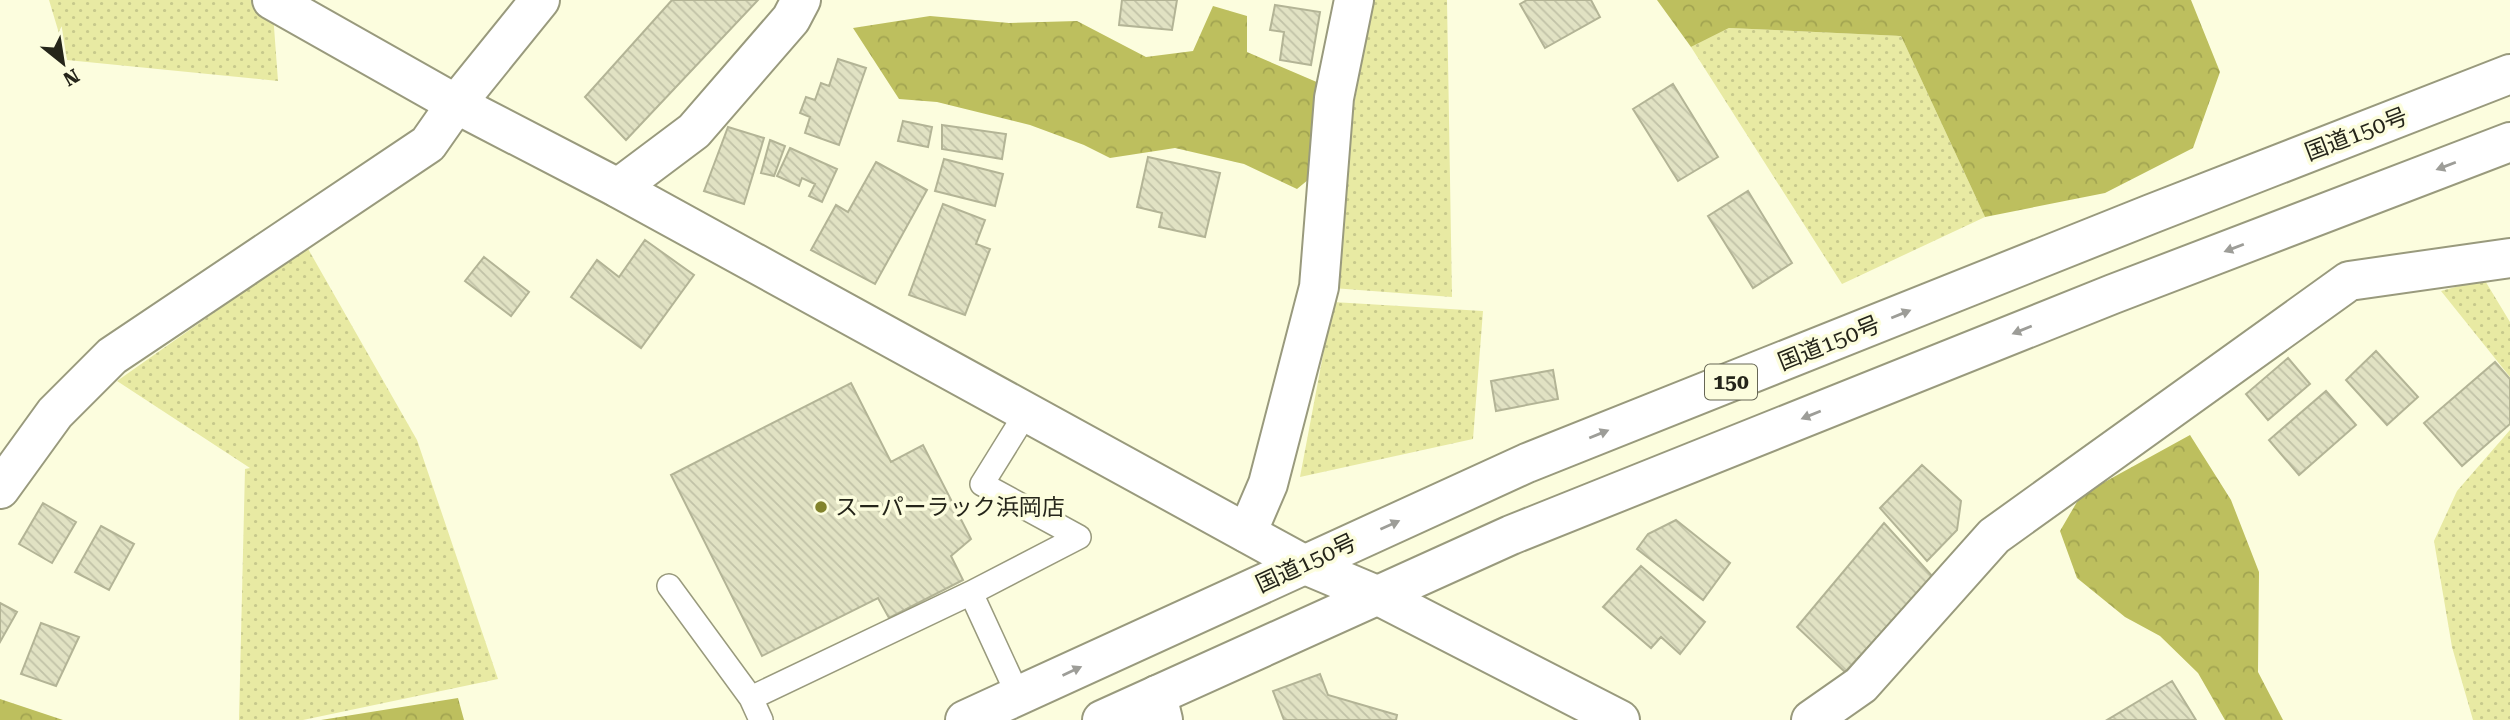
<svg xmlns="http://www.w3.org/2000/svg" width="2510" height="720" font-family="'Roboto Serif','Noto Sans JP',serif">
  <style>
    .grass { fill: url(#grass-dots) }
    .forest { fill: url(#forest-crowns) }
    .building { fill: url(#building-back-hatch); stroke: #b3b496; stroke-width: 2 }
    .lines { fill: none; stroke-linecap: round; stroke-linejoin: round }
    .lane-casing { stroke: #999a7d; stroke-width: 26 }
    .street-casing { stroke: #999a7d; stroke-width: 42 }
    .secondary-casing { stroke: #999a7d; stroke-width: 42 }
    .highway-casing { stroke: #999a7d; stroke-width: 42 }
    .lane { stroke: #fff; stroke-width: 23 }
    .street { stroke: #fff; stroke-width: 38 }
    .secondary { stroke: #fff; stroke-width: 38 }
    .highway { stroke: #fff; stroke-width: 38 }
    .oneway { fill: #9d9d98 }
    .poi-dot { fill: #82832c; stroke: #fcfdde; stroke-width: 2.5 }
    .labels { text-anchor: middle; stroke-width: 7; stroke-linejoin: round; paint-order: stroke }
    .shield { fill: #fcfdde; stroke: #665; stroke-width: 2 }
    .shield-label { font-size: 21px; font-weight: bold; fill: #25251a }
    .street-label { font-size: 23px; fill: #25251a; stroke: #fcfdde }
    .poi-label { font-size: 23px; fill: #25251a; stroke: #fcfdde; text-anchor: start }
  </style>
  <defs>
    <pattern id="grass-dots" width="8" height="8" patternUnits="userSpaceOnUse" patternTransform="scale(1.75)"><rect width="8" height="8" fill="#e8eaa3"/><path d="M2 2h.1M6 6h.1" fill="none" stroke="#c7c98c" stroke-width="1.8" stroke-linecap="round"/></pattern>
    <pattern id="forest-crowns" width="20" height="18" patternUnits="userSpaceOnUse" patternTransform="scale(1.75)"><rect width="20" height="18" fill="#bdbf5e"/><path d="M2 6a3 3 0 1 1 6 0M12 15a3 3 0 1 1 6 0" fill="none" stroke="#a2a451"/></pattern>
    <pattern id="building-back-hatch" width="6" height="6" patternUnits="userSpaceOnUse" patternTransform="scale(1.75)"><rect width="6" height="6" fill="#e1e2c3"/><path d="M-1 5l2 2M0 0l6 6M5-1l2 2" fill="none" stroke="#c1c2a7"/></pattern>
  </defs>
  <rect width="100%" height="100%" fill="#fcfdde"/>
  <path class="grass" d="M49,0H272L278,81L67,60Z
    M1374,0H1447L1452,297L1319,287Z
    M1729,28L1901,36L1985,217L1842,284L1691,47Z
    M307,247L417,440L498,679L303,720H239L245,469L250,468L117,381Z
    M2484,279L2510,322V377L2441,291Z
    M1333,302L1483,311L1473,439L1300,477Z
    M2510,430V720H2473L2452,647L2434,541L2457,491Z"/>
  <path class="forest" d="M1657,0H2191L2220,72L2193,148L2105,193L1985,217L1901,36L1729,28L1691,47Z
    M1213,6L1247,16V52L1319,83L1320,170L1297,189L1244,164L1175,148L1110,158L1084,145L1030,125L937,102L899,99L853,28L930,16L1009,23L1077,21L1146,57L1193,51Z
    M2190,435L2231,500L2259,572L2258,672L2283,720H2225L2198,673L2160,636L2125,617L2077,578L2060,531L2081,495Z
    M458,698L464,720H321Z
    M0,699L63,720H0Z"/>
  <path class="building" d="M672,0H758L626,140L585,97Z
    M1122,0H1177L1172,30L1119,25Z
    M1527,0H1591L1600,17L1545,48L1520,4Z
    M1275,5L1320,12L1311,65L1280,60L1284,32L1270,30Z
    M838,59L866,68L839,145L805,133L810,117L800,113L806,97L815,100L821,83L829,86Z
    M1673,84L1718,157L1678,181L1633,109Z
    M903,121L932,127L928,147L898,141Z
    M942,125L1006,134L1002,159L942,149Z
    M728,127L764,138L744,204L704,191Z
    M770,140L785,146L774,176L761,173Z
    M790,148L837,169L822,202L809,196L815,184L802,178L799,186L777,176Z
    M1148,157L1220,173L1205,237L1159,227L1162,213L1137,207Z
    M944,159L1003,174L995,206L935,191Z
    M876,162L927,190L875,284L811,250L836,205L848,212Z
    M1748,191L1792,263L1753,288L1708,216Z
    M943,204L985,220L976,244L990,249L965,315L909,295Z
    M645,240L694,275L641,348L571,297L597,260L619,277Z
    M484,257L529,292L511,316L465,281Z
    M2376,351L2418,397L2387,425L2346,380Z
    M2288,358L2310,384L2268,420L2246,394Z
    M2495,362L2510,379V424L2462,466L2424,423Z
    M1553,370L1558,399L1496,411L1491,381Z
    M851,383L891,462L923,445L971,539L951,556L963,580L889,618L878,598L762,656L671,475Z
    M2326,391L2356,425L2299,475L2269,440Z
    M1922,465L1961,501L1957,530L1927,561L1880,508Z
    M43,503L76,522L52,563L19,544Z
    M1676,520L1730,563L1703,600L1637,549L1648,534Z
    M1884,523L1933,577L1845,672L1797,627Z
    M101,526L134,544L109,590L75,572Z
    M1641,566L1705,622L1680,654L1661,637L1651,648L1603,607Z
    M0,603L17,612L0,642Z
    M41,623L79,637L56,686L21,674Z
    M1320,674L1328,695L1397,715L1396,720H1284L1273,691Z
    M2172,681L2196,720H2107Z"/>
  <g class="lines">
    <defs>
      <path id="lane" d="M669,586L751,698L761,720
        M971,593L1018,695
        M751,698L971,593L1079,537L982,484L1018,426"/>
      <path id="street" d="M618,188L694,131L791,19L801,0
        M0,489L55,413L112,356L428,144L456,104L540,0
        M1247,533L1268,484L1319,287L1334,98L1354,0
        M1157,695L1163,720
        M1811,720L1861,685L1994,536L2349,281L2510,258"/>
      <path id="secondary" d="M272,0L456,104L618,188L1303,564L1379,596L1620,720"/>
      <path id="highway" d="M965,720L1527,463L2151,214L2510,74
        M1102,720L1511,535L2113,294L2510,142"/>
    </defs>
    <use href="#lane" class="lane-casing"/>
    <use href="#street" class="street-casing"/>
    <use href="#secondary" class="secondary-casing"/>
    <use href="#highway" class="highway-casing"/>
    <use href="#lane" class="lane"/>
    <use href="#street" class="street"/>
    <use href="#secondary" class="secondary"/>
    <use href="#highway" class="highway"/>
  </g>
  <defs><path id="oneway-solid" d="M-6-.8H1V-3.2L6.5 0L1 3.2V.8H-6Z" transform="scale(1.75)"/></defs>
  <g class="oneway">
    <use href="#oneway-solid" transform="translate(2446 166) rotate(159)"/>
    <use href="#oneway-solid" transform="translate(2234 248) rotate(159)"/>
    <use href="#oneway-solid" transform="translate(1901 314) rotate(-22)"/>
    <use href="#oneway-solid" transform="translate(2022 330) rotate(158)"/>
    <use href="#oneway-solid" transform="translate(1811 415) rotate(158)"/>
    <use href="#oneway-solid" transform="translate(1599 434) rotate(-22)"/>
    <use href="#oneway-solid" transform="translate(1390 525) rotate(-24)"/>
    <use href="#oneway-solid" transform="translate(1072 671) rotate(-25)"/>
  </g>
  <circle class="poi-dot" cx="821" cy="507" r="7"/>
  <g class="labels">
    <rect class="shield" x="1705" y="364.5" width="52" height="35" rx="5"/>
    <g class="shield-label">
      <text x="1731" y="389">150</text>
    </g>
    <g class="street-label">
      <text transform="translate(2356 134) rotate(-21)" y="8">国道150号</text>
      <text transform="translate(1829 343) rotate(-22)" y="8">国道150号</text>
      <text transform="translate(1306 563) rotate(-25)" y="8">国道150号</text>
    </g>
    <g class="poi-label">
      <text x="835" y="515">スーパーラック浜岡店</text>
    </g>
  </g>
  <g transform="translate(63 63) rotate(150)" stroke="#fcfdde" stroke-width="5" paint-order="stroke">
  <path d="M0-5L12 26L0 18L-12 26Z" fill="#25251a"/>
  <text y="-10" font-size="19" font-weight="bold" text-anchor="middle" fill="#25251a">N</text>
  </g>
</svg>
